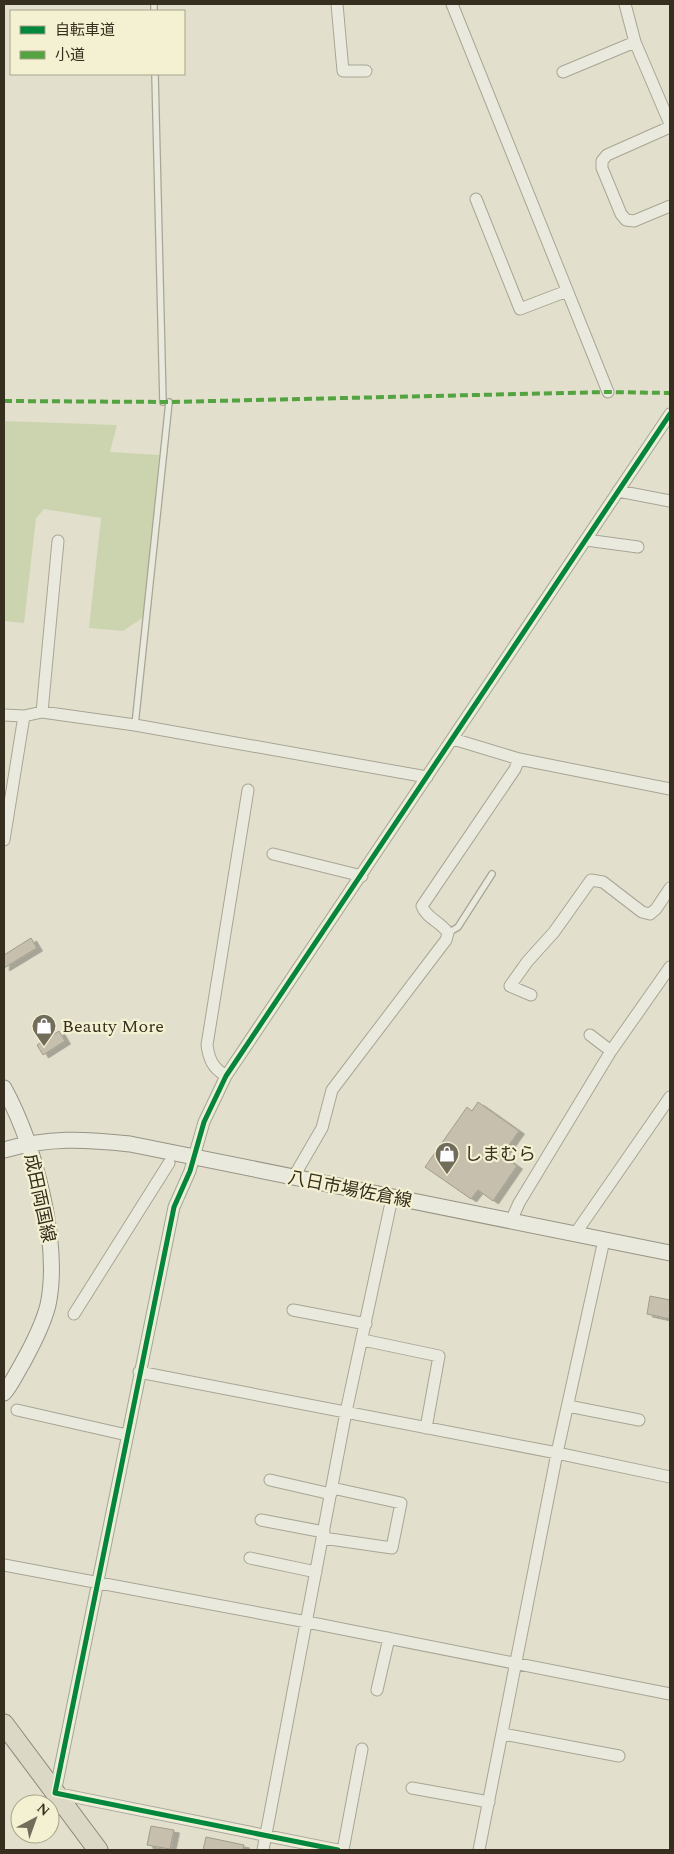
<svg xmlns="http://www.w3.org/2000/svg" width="674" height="1854" font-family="Spectral,'Noto Sans JP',serif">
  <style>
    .green { fill: #ccd4af }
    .building { fill: #c6bfad; stroke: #a29c8c; filter: url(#shadow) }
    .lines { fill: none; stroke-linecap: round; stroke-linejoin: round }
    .service-casing { stroke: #a8a595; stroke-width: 8 }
    .minor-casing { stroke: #a8a595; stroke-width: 13 }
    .secondary-casing { stroke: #979485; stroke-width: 17 }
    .trunk-casing { stroke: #8d8a7c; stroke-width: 21 }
    .service { stroke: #eae9dd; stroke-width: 5.5 }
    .minor { stroke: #eae9dd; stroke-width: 11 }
    .secondary { stroke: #eae9dd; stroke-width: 15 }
    .trunk { stroke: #dcd8c6; stroke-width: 19 }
    .quiet { stroke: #53a441; stroke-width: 4; stroke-dasharray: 8 4; stroke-linecap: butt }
    .cycleway-casing { stroke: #f4f1d2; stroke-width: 8 }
    .cycleway { stroke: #00873e; stroke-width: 5 }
    .labels { text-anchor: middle; stroke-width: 4.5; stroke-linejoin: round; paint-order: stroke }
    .poi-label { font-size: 18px; fill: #362e1e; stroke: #f4f1d2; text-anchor: start }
    .street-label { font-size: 18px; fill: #362e1e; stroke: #f4f1d2 }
  </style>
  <defs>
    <filter id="shadow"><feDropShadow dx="5.5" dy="3" stdDeviation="0" flood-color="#0004"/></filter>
  </defs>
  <rect width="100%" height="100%" fill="#e2e0cc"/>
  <path class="green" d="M4,421L117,425L110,452L159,455L145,616L123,631L89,628L101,518L44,509L36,518L24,623L4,621Z"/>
  <path class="building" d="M31,938L37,948L4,968V955Z
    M59,1031L65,1041L43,1055L37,1045Z
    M478,1102L519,1131L502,1155L517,1166L493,1201L478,1190L471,1199L425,1167L467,1107L472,1111Z
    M650,1296L670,1300V1319L647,1314Z
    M151,1826L174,1830L170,1849L147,1845Z
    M206,1837L244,1845L243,1850H203Z"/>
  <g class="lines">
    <defs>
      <path id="service" d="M154,4V11
        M155,74L163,402
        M135,725L169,402
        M448,933L458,927L492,874"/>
      <path id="minor" d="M337,4L343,71H366
        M452,4L608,392
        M625,4L635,42L670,124
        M563,72L635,42
        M670,127L607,155L602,161V168L621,214L626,220L634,221L670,206
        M476,199L520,309L567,291
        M618,491L670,501
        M586,540L638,547
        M42,712L58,541
        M4,715L24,716L42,712L135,725L427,777
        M453,739L519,759L670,789
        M4,840L24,716
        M273,854L362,876
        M531,995L510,986L527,962L554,932L591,880L603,882L642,912L650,914L656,909L670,888
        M590,1035L611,1051
        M226,1076C213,1068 209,1060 207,1045L248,790
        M293,1178L322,1128L332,1090L446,940L448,933C441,922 426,918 422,906L515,769L519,759
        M511,1221L519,1203L611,1051L670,967
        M575,1234L670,1097
        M293,1310L366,1324
        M74,1314L169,1163
        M363,1340L439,1356L426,1428
        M139,1372L557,1453L670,1477
        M568,1406L639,1420
        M17,1410L127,1435
        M270,1480L331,1494
        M261,1520L324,1532
        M323,1538L392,1548L401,1503L332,1488
        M250,1558L316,1572
        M4,1565L307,1622L670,1694
        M377,1690L389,1638
        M503,1734L619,1756
        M412,1788L489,1802
        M263,1850L346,1412L392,1198
        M338,1850L55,1793L174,1207L190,1171L204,1122L226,1076L670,414
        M343,1850L362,1749
        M479,1850L557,1453L604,1240"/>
      <path id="secondary" d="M4,1088C34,1143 61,1243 48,1305C43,1325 32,1346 22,1364C16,1374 11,1385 4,1393
        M4,1150C48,1137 85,1139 130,1144L670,1253"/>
      <path id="trunk" d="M4,1724L98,1850"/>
    </defs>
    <use href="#service" class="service-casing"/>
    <use href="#minor" class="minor-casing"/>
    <use href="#secondary" class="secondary-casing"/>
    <use href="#trunk" class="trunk-casing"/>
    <use href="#service" class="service"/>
    <use href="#minor" class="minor"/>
    <use href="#secondary" class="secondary"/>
    <use href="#trunk" class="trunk"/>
    <path class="quiet" d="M4,401L169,402L608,392L670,393"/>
    <defs>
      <path id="cycleway" d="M338,1850L55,1793L174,1207L190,1171L204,1122L226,1076L670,414"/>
    </defs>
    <use href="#cycleway" class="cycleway-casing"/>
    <use href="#cycleway" class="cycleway"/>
  </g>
  <defs>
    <symbol id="shop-pin" viewBox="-11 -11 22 30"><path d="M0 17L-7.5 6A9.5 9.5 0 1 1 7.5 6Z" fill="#726c5b" stroke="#f4f1d2"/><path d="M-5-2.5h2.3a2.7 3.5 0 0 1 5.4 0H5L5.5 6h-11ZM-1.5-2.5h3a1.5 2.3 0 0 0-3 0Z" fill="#fff"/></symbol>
  </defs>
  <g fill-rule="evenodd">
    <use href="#shop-pin" x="30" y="1012" width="28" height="38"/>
    <use href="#shop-pin" x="433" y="1140" width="28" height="38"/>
  </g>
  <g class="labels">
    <g class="poi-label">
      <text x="62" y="1032">Beauty More</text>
      <text x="464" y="1160">しまむら</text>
    </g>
    <g class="street-label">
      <text transform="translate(350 1189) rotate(11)" y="6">八日市場佐倉線</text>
      <text transform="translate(40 1198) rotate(78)" y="6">成田両国線</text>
    </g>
  </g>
  <rect width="674" height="1854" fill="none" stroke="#362e1e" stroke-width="10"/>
  <rect x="10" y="10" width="175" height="65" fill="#f4f1d2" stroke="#a8a38a"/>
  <rect x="20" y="26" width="25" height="8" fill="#00873e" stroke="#a8a38a"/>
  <text x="55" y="35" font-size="15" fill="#362e1e">自転車道</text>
  <rect x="20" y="51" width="25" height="8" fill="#53a441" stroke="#a8a38a"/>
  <text x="55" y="60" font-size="15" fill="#362e1e">小道</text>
  <g transform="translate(35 1819) rotate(41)"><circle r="24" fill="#f4f1d2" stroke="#a8a38a"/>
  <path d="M0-4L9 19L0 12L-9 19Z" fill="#726c5b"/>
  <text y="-8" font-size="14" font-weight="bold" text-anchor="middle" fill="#362e1e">N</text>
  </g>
</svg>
